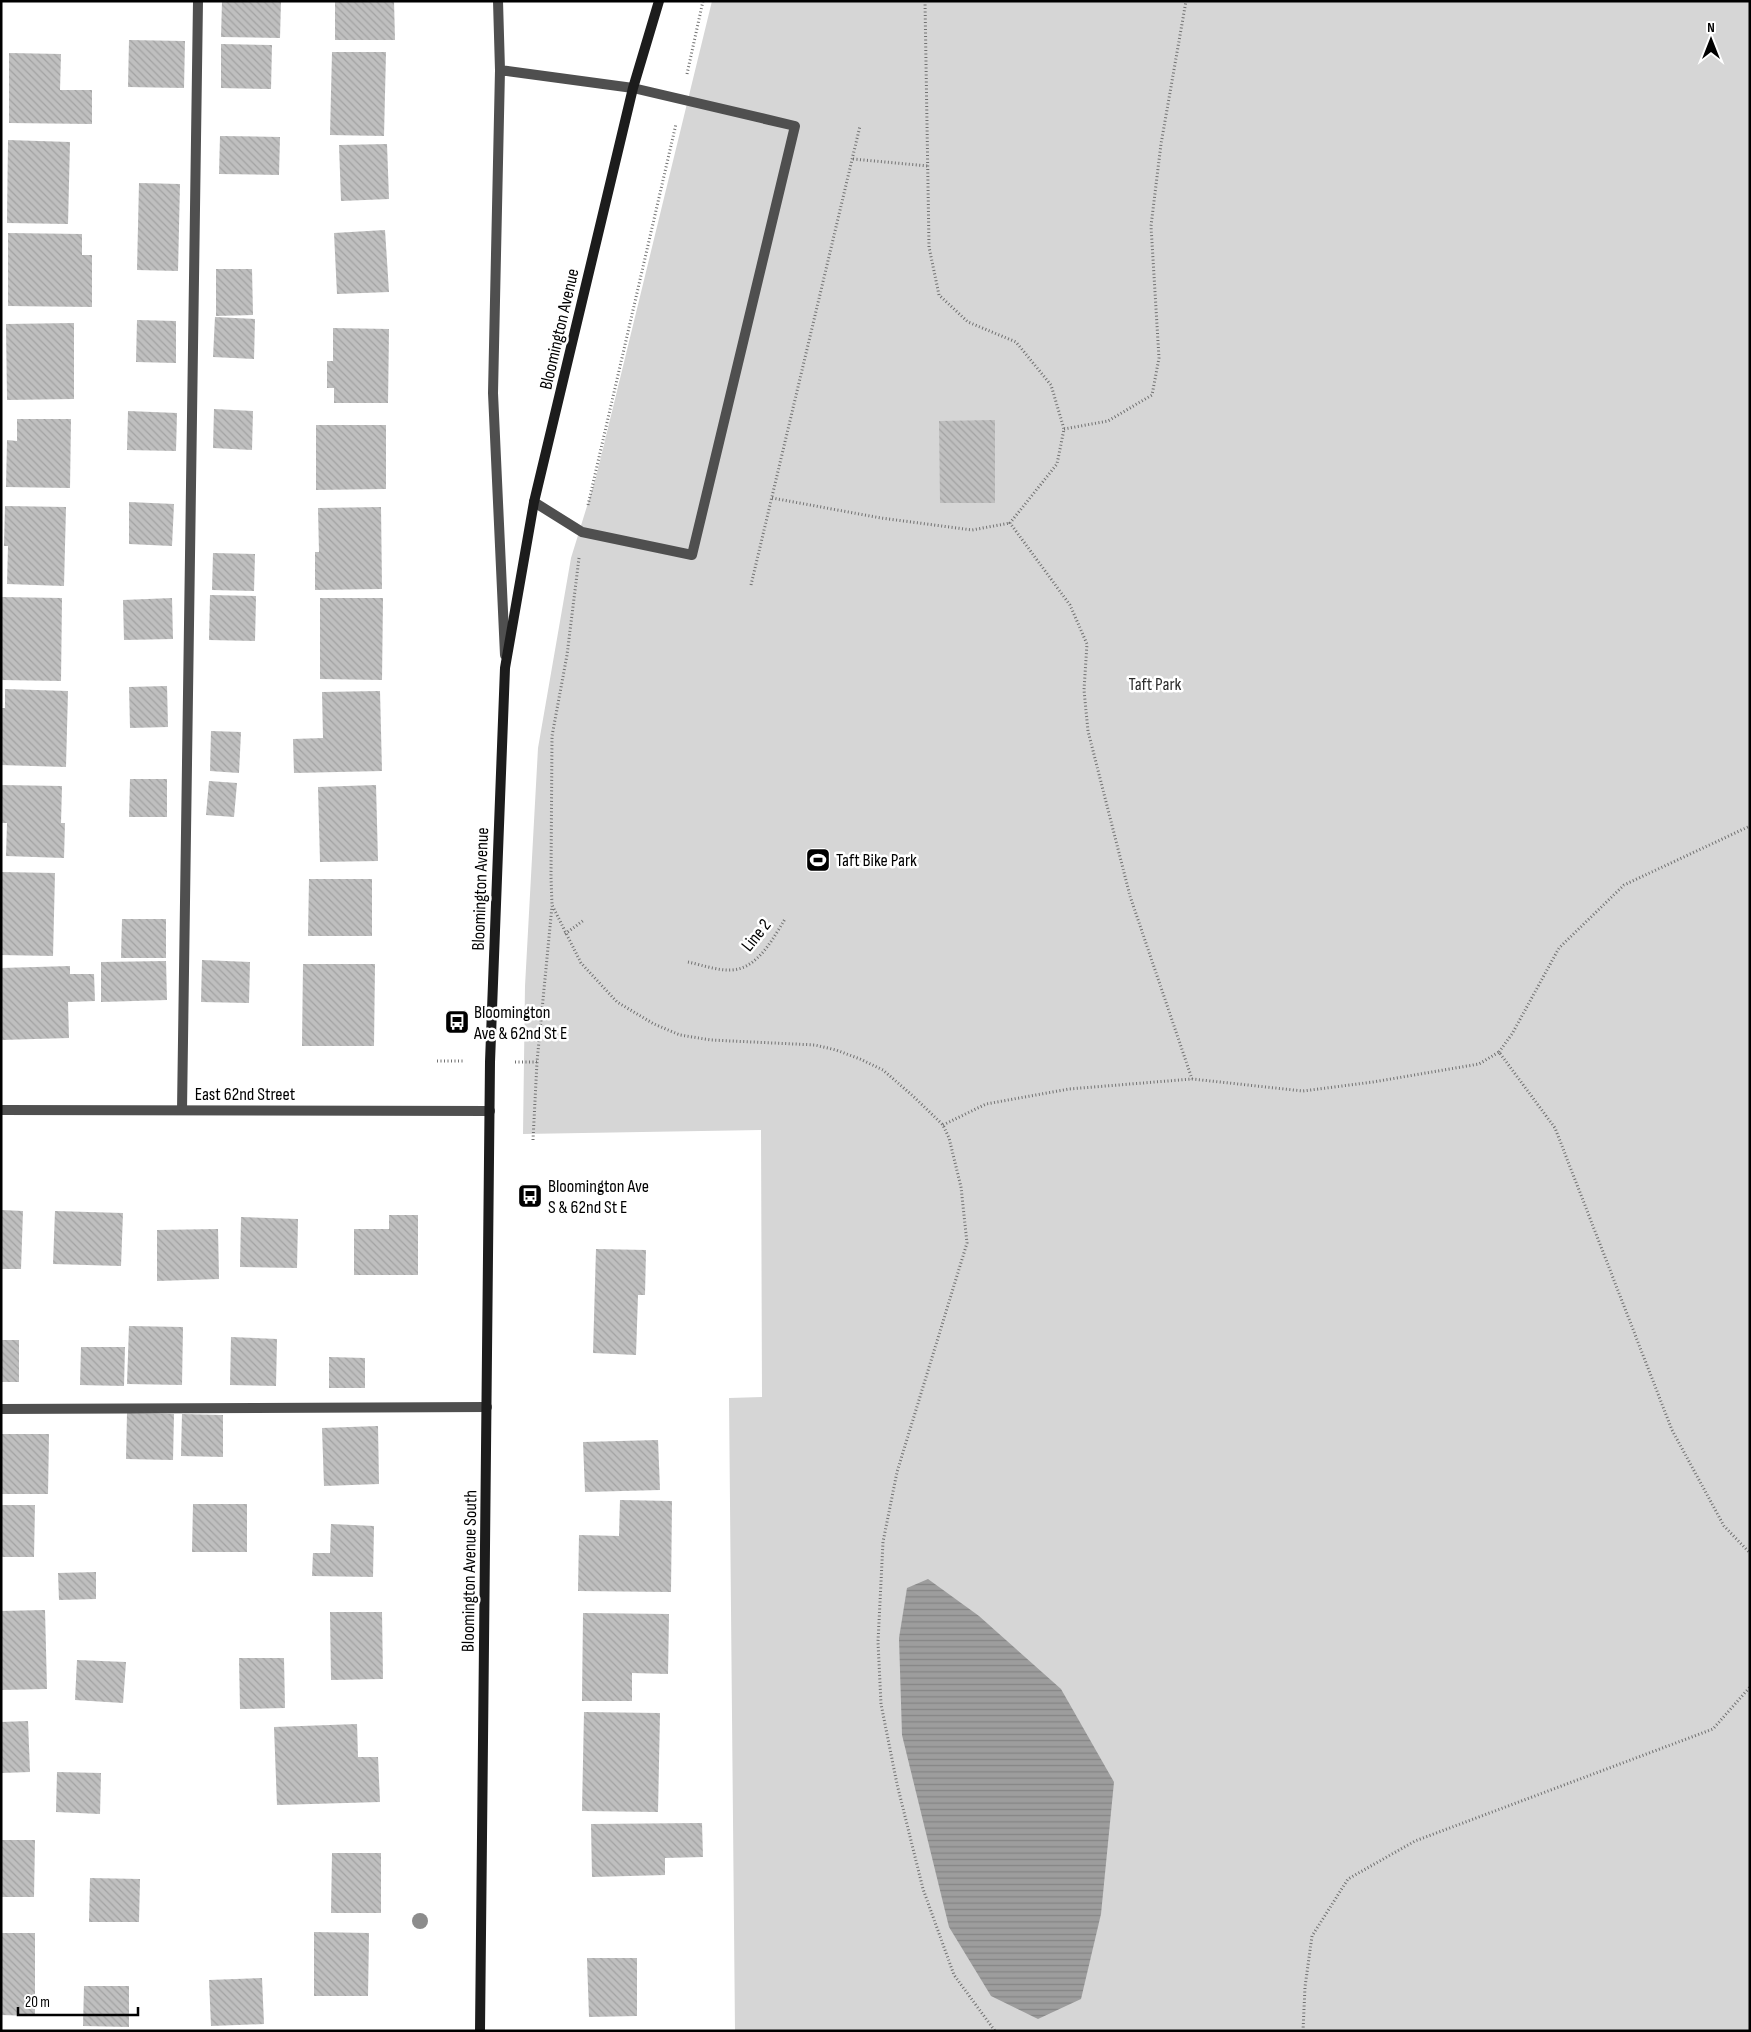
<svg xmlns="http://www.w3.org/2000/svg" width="1751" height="2032" font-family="'Sofia Sans Condensed',sans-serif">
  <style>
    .park { fill: #d6d6d6 }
    .water { fill: url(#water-rules) }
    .building { fill: url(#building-back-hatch) }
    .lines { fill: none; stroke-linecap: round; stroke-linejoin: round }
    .path { stroke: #717171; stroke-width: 3; stroke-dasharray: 1 2.5; stroke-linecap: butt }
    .lane { stroke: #4f4f4f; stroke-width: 10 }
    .street { stroke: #4f4f4f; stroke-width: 10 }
    .secondary { stroke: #1c1c1c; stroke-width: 10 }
    .tree { fill: #8c8c8c }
    .labels { text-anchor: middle; stroke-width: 5; stroke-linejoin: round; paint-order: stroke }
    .street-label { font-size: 18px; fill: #000; stroke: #fff }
    .park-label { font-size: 18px; fill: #2d2d2d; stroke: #fff }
    .poi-label { font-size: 18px; fill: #000; stroke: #fff; text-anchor: start }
  </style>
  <defs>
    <pattern id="water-rules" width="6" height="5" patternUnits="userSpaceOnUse" patternTransform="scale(1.25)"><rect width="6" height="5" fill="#9d9d9d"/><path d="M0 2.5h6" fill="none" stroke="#858585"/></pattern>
    <pattern id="building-back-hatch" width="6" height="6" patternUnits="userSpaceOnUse" patternTransform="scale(1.25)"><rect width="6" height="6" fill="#bfbfbf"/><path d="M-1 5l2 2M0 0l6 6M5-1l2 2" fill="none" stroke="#a2a2a2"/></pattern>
  </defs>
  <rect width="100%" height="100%" fill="#fff"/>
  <path class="park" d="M712,1H1750V2031H735L729,1398L762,1397L761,1130L523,1134L525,986L538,748L571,558L596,477Z"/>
  <path class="water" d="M928,1579L979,1616L1061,1689L1114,1782L1101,1914L1081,1999L1038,2019L991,1996L949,1927L902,1735L899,1638L907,1588Z"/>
  <path class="building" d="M222,1H281L280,38L221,37Z
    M335,1H394L395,40H335Z
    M129,40L185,41L184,88L128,87Z
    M221,44L272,45L271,89L221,88Z
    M332,52H386L384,136L330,135Z
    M9,53L61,54L60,90H92V124L9,123Z
    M220,136L280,137L279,175L219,174Z
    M8,140L70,142L68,224L7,223Z
    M387,144L389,199L341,201L339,145Z
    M139,183L180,184L178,271L137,270Z
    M385,230L389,292L337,294L334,233Z
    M8,233L82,234V255H92V307L8,306Z
    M216,269H252L253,315L216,316Z
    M215,317L255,319L254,359L213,357Z
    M137,320L176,321V363L136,362Z
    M74,323V399L7,400L6,324Z
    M333,328L389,329L388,403H334V388H327V361H333Z
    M214,409L253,411L252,450L213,448Z
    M128,411L177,413L176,451L127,450Z
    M17,419H71L70,488L6,487L7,440L17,441Z
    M995,420V503H940L939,421Z
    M316,425H386V489L316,490Z
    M129,502L174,504L172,546L129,544Z
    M5,506L66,507L64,586L7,584L8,546H4Z
    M381,507L382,589L315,590V552H319L318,508Z
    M213,553L255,554L254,591L212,590Z
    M210,595L256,596L255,641L209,640Z
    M1,597L62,598L61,681L1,680Z
    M172,598L173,639L124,640L123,600Z
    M320,598H383L382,680L320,679Z
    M167,686L168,727L130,728L129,687Z
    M5,689L68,691L66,767L1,765V708H5Z
    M380,691L382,771L294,773L293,739L323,738L322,692Z
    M211,731L241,732L239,773L210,771Z
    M130,779H167V817H129Z
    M209,781L237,783L234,817L206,815Z
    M1,785L62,786L61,823H65L64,858L6,856L7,823H1Z
    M376,785L378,861L320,862L318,787Z
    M1,872L55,873L53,956L1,955Z
    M309,879H372V936H308Z
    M122,919H166V958H121Z
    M202,960L250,962L249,1003L201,1002Z
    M166,961L167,1000L101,1002V962Z
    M303,964H375L374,1046H302Z
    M70,966V974H94L95,1001L68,1002L69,1038L1,1040V968Z
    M1,1210L23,1211L21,1269H1Z
    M55,1211L123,1213L121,1266L53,1264Z
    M389,1215H418V1275H354V1229H389Z
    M241,1217L298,1219L297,1268L240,1267Z
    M218,1229L219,1279L157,1281V1230Z
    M596,1249L646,1250L645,1295H638L636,1355L593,1353Z
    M129,1326L183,1327L182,1385L127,1384Z
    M231,1337L277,1339L276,1386L230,1385Z
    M1,1340H19V1382H1Z
    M81,1347H125L124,1386L80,1385Z
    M329,1357L365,1358V1388H329Z
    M127,1413L174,1414L173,1460L126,1459Z
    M182,1414L223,1415V1457L181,1456Z
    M378,1426L379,1484L324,1486L322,1428Z
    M1,1434H49L48,1494H1Z
    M658,1440L660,1490L585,1492L583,1442Z
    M620,1500L672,1501L671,1592L578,1591L579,1535L619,1536Z
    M193,1504H247V1552H192Z
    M1,1505H35L34,1557H1Z
    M331,1524L374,1526L373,1577L312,1576L313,1553H330Z
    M96,1572V1599L59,1600L58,1573Z
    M45,1610L47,1689L1,1690V1611Z
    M330,1612H382L383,1679L331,1680Z
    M583,1613L669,1614L668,1674L632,1673V1701H582Z
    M239,1658H284L285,1708L240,1709Z
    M77,1660L126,1662L123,1703L75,1700Z
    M584,1712L660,1713L658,1812L582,1811Z
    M28,1721L30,1772L1,1773V1722Z
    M357,1724L358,1757H378L380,1802L277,1805L274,1727Z
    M57,1772L101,1773L100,1814L56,1812Z
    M702,1823L703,1857L665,1858V1875L592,1877L591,1824Z
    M1,1840H35L34,1897H1Z
    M332,1853H381V1913H331Z
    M90,1878L140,1879L139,1922H89Z
    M314,1932L369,1933L368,1996H314Z
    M1,1933H35V2016L1,2015Z
    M587,1958H637V2016L589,2017Z
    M262,1978L264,2024L211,2026L209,1980Z
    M84,1986H129V2027L83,2026Z"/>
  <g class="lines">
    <path class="path" d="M925,1L929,247L939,295L968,322L1016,342L1051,385L1064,429L1057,464L1010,523L1070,605L1087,644L1084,690L1088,731L1130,896L1192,1079
      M687,74L703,1
      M853,159L928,166
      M1064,429L1108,421L1152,395L1159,358L1151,226L1161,144L1186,1
      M772,498L881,518L972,530L1010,523
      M588,505L676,124
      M579,558L567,655L552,736L551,877L552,905L581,963L617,1002L654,1024L680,1035L711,1040L815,1045L836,1050L860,1059L883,1070L913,1096L943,1125L949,1138L961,1187L967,1243L897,1472L883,1542L878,1642L881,1704L897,1784L923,1889L954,1975L995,2031
      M751,585L860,126
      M565,934L584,920
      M688,962C703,965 723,973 738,969C760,964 774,937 785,919
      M1499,1052L1512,1034L1559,948L1624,885L1750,826
      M437,1061H464
      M515,1062H537
      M943,1125L986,1104L1069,1089L1192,1079L1303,1091L1373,1082L1479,1064L1499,1052L1555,1128L1672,1430L1724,1526L1750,1553
      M533,1140L537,1062L552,906
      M1303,2031L1305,1987L1312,1936L1348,1879L1415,1841L1713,1729L1750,1687"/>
    <path class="lane" d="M534,502L582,532L692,555L795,126L633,88
      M182,1110L198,1
      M1,1409L487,1407"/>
    <path class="street" d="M498,1L500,70L493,393L505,655
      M500,70L633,88
      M1,1110L490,1111"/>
    <path class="secondary" d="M480,2031L490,1062L505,668L534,502L633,88L659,1"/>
  </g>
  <circle class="tree" cx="420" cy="1921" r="8"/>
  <defs>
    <symbol id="stadium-square" viewBox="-11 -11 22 22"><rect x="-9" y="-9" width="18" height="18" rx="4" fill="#000" stroke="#fff"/><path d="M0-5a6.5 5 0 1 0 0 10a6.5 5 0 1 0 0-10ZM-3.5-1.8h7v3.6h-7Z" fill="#fff"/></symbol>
    <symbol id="bus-square" viewBox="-11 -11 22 22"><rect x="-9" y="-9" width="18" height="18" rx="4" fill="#000" stroke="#fff"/><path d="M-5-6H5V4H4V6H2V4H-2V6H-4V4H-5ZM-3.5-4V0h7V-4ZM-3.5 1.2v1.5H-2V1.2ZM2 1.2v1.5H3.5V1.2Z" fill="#fff"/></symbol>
  </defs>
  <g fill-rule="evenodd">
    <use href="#stadium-square" x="804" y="846" width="28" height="28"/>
    <use href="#bus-square" x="443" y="1008" width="28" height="28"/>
    <use href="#bus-square" x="516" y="1182" width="28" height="28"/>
  </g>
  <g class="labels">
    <g class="street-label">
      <text transform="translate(559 329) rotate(-77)" y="6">Bloomington Avenue</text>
      <text transform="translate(480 889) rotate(-88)" y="6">Bloomington Avenue</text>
      <text transform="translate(756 935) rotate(-51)" y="6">Line 2</text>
      <text x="245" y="1100">East 62nd Street</text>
      <text transform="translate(469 1571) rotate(-89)" y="6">Bloomington Avenue South</text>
    </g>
    <g class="park-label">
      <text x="1155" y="690">Taft Park</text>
    </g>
    <g class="poi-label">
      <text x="836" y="866">Taft Bike Park</text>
      <text x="474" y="1018">Bloomington<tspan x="474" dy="21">Ave &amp; 62nd St E</tspan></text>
      <text x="548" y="1192">Bloomington Ave<tspan x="548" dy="21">S &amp; 62nd St E</tspan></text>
    </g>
  </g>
  <rect width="1751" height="2032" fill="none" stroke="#000000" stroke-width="5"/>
  <g transform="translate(1711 40)" stroke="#ffffff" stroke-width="4" paint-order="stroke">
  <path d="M0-4L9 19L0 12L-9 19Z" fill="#000000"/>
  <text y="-8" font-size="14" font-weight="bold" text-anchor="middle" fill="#000000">N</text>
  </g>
  <path d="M18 2007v8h120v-8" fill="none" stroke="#000000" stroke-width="2.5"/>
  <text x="25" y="2007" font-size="15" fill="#000000" stroke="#ffffff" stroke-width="4" paint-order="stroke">20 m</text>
</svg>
